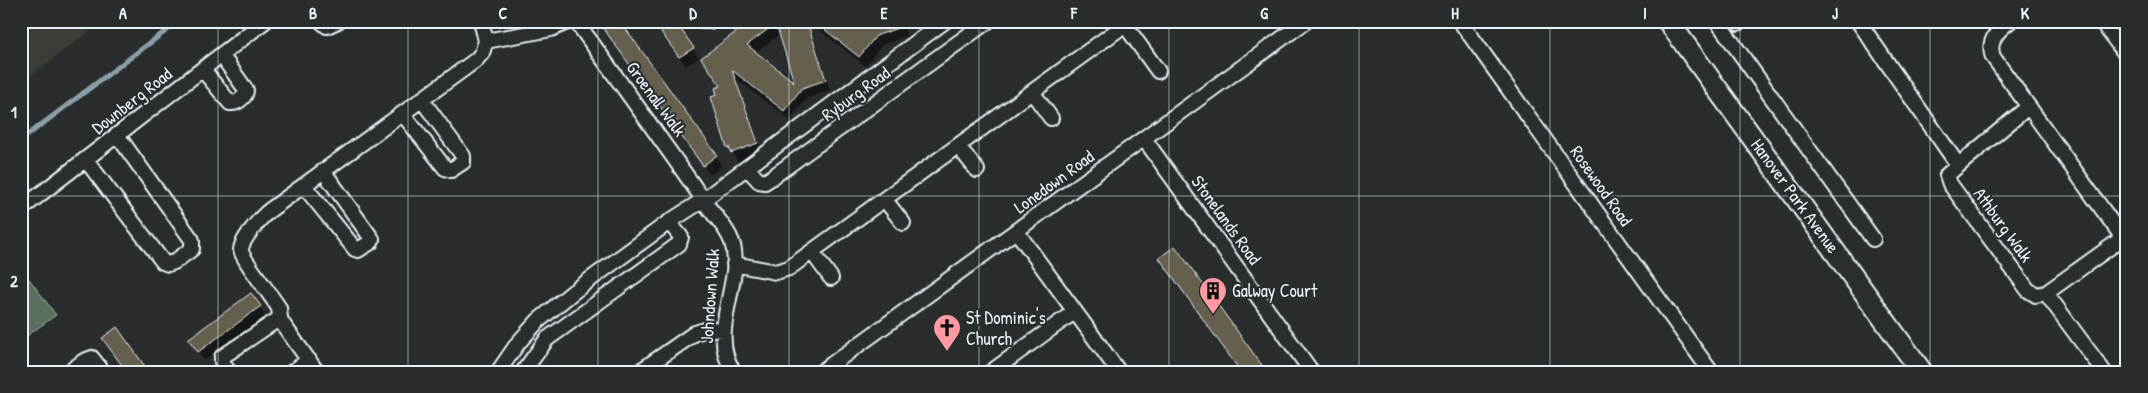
<svg xmlns="http://www.w3.org/2000/svg" width="2148" height="393" font-family="'Patrick Hand',sans-serif">
  <style>
    .built { fill: #3c3c38 }
    .green { fill: #58705c; stroke: #a0b0aa }
    .shadow { fill: #0007 }
    .lines { fill: none; stroke-linecap: round; stroke-linejoin: round }
    .stream { stroke: #8da0a9; stroke-width: 5 }
    .building { fill: #655e4e; stroke: #e8f1f8 }
    .street-casing { stroke: #e8f1f8; stroke-width: 18 }
    .secondary-casing { stroke: #e8f1f8; stroke-width: 24 }
    .street { stroke: #2a2d2e; stroke-width: 14 }
    .secondary { stroke: #2a2d2e; stroke-width: 20 }
    .grid { fill: none; stroke: #e8f1f8; stroke-width: 1; stroke-opacity: 0.55 }
    .labels { text-anchor: middle; stroke-width: 4; stroke-linejoin: round; paint-order: stroke }
    .street-label { font-size: 18px; fill: #e8f1f8; stroke: #2a2d2e }
    .poi-label { font-size: 18px; fill: #e8f1f8; stroke: #2a2d2e; text-anchor: start }
    .neatline { fill: none; stroke: #e8f1f8; stroke-width: 2 }
    .grid-label { font-size: 16px; text-anchor: middle; font-weight: bold; fill: #e8f1f8 }
  </style>
  <rect width="100%" height="100%" fill="#2a2d2e"/>
  <filter id="ink" filterUnits="userSpaceOnUse"><feTurbulence type="fractalNoise" baseFrequency=".02" numOctaves="2"/><feDisplacementMap in="SourceGraphic" scale="10" xChannelSelector="R" yChannelSelector="G"/><feConvolveMatrix kernelMatrix="1 2 1 2 8 2 1 2 1" color-interpolation-filters="sRGB"/></filter>
  <g filter="url(#ink)">
    <path class="built" d="M21,21H103L21,83Z"/>
    <path class="green" d="M21,268L56,315L25,337L21,333Z"/>
    <path class="shadow" d="M618,21L716,156L722,166L710,175L600,22Z
      M653,21L693,49L699,58L686,66Z
      M770,21L779,35L755,53L797,85L806,23L812,32L830,90L808,98L790,120L735,78L763,153L738,162L729,147L713,97L719,95L722,87L702,58Z
      M814,21H857L878,37L873,21H902L907,36L882,45L865,66L818,29Z
      M251,294L266,317L204,361L189,339Z
      M198,365L202,372H189Z"/>
    <g class="lines">
      <path class="stream" d="M21,140L179,21"/>
    </g>
    <path class="building" d="M598,21H620L717,155L703,166Z
      M653,21H675L694,48L679,57Z
      M751,21H779L747,45L794,82L778,30L807,21L826,80L802,88L784,111L732,70L758,143L731,153L729,147L727,148L711,97L717,95L715,88L721,86L701,58Z
      M814,21H911V23L876,36L859,57Z
      M1175,246L1267,372H1241L1159,258Z
      M251,293L261,306L198,352L188,339Z
      M117,327L149,372H127L102,338Z"/>
    <g class="lines">
      <defs>
        <path id="street" d="M321,21L327,26L338,21
          M481,21L486,41L551,29L570,21
          M576,21C618,80 661,139 702,198C711,213 726,225 732,242C745,280 706,333 734,372
          M703,21H711
          M1460,21L1711,372
          M1717,21L1873,239
          M1858,21L1958,165
          M2010,21C1998,30 1987,41 1993,57L2123,238
          M2101,21L2127,56
          M1738,23L1740,21
          M1125,25L1158,71
          M203,70L230,103C237,104 246,97 246,90L222,56
          M1032,92L1051,118
          M2028,107L1947,175L1950,184L2028,290L2036,295L2046,293L2127,235
          M403,114L445,168L451,170L463,162V156L422,100
          M1145,140L1312,372
          M958,146L977,170
          M86,160L163,262L168,264L174,262L192,249V240L118,136
          M747,168L759,181L765,182L771,178L988,21
          M304,186L355,249L358,250L371,242L372,239L324,172
          M885,200L903,223
          M21,209L265,21
          M1017,232L1119,372
          M812,252L831,278
          M734,264L776,272L789,268L1130,21
          M2046,293L2104,372
          M69,372L84,361L92,358L103,372
          M229,372L222,362V357L280,318
          M292,372L309,360
          M317,372L282,323L280,318L279,308C273,298 241,257 241,250C241,240 262,216 270,210L476,60L482,53L486,41
          M498,372L518,343L538,321L573,292L669,222L703,200L945,21
          M523,372L547,339L679,244L681,237L669,222
          M639,372L695,333L708,329L724,330
          M821,372L1306,21
          M991,372L1074,312"/>
        <path id="secondary" d="M1668,21L1922,372"/>
      </defs>
      <use href="#street" class="street-casing"/>
      <use href="#secondary" class="secondary-casing"/>
      <use href="#street" class="street"/>
      <use href="#secondary" class="secondary"/>
    </g>
  </g>
  <path class="grid" d="M218,21V372M408,21V372M598,21V372M789,21V372M979,21V372M1169,21V372M1359,21V372M1550,21V372M1740,21V372M1930,21V372M21,196H2127"/>
  <defs>
    <symbol id="building-pin" viewBox="-11 -11 22 30"><path d="M0 17L-7.5 6A9.5 9.5 0 1 1 7.5 6Z" fill="#ff9aa2" stroke="#2a2d2e"/><path d="M-4-6H4V6H1V3H-1V6H-4ZM-2.5-4.3h1.7v1.8h-1.7ZM.8-4.3h1.7v1.8H.8ZM-2.5-1h1.7V.8h-1.7ZM.8-1h1.7V.8H.8Z" fill="#111"/></symbol>
    <symbol id="church-pin" viewBox="-11 -11 22 30"><path d="M0 17L-7.5 6A9.5 9.5 0 1 1 7.5 6Z" fill="#ff9aa2" stroke="#2a2d2e"/><path d="M-1.2-6h2.4v3.5h3.3v2.4h-3.3V6h-2.4V-.1h-3.3v-2.4h3.3Z" fill="#111"/></symbol>
  </defs>
  <g fill-rule="evenodd">
    <use href="#building-pin" x="1197" y="275" width="32" height="43"/>
    <use href="#church-pin" x="931" y="312" width="32" height="43"/>
  </g>
  <g class="labels">
    <g class="street-label">
      <text transform="translate(856 94) rotate(-36)" y="6">Ryburg Road</text>
      <text transform="translate(656 99) rotate(54)" y="6">Groenall Walk</text>
      <text transform="translate(132 101) rotate(-38)" y="6">Downberg Road</text>
      <text transform="translate(1054 182) rotate(-36)" y="6">Lonedown Road</text>
      <text transform="translate(1601 186) rotate(55)" y="6">Rosewood Road</text>
      <text transform="translate(1795 196) rotate(54)" y="6">Hanover Park Avenue</text>
      <text transform="translate(1226 220) rotate(54)" y="6">Stonelands Road</text>
      <text transform="translate(2003 225) rotate(54)" y="6">Athburg Walk</text>
      <text transform="translate(710 296) rotate(-86)" y="6">Johndown Walk</text>
    </g>
    <g class="poi-label">
      <text x="1232" y="297">Galway Court</text>
      <text x="966" y="324">St Dominic's<tspan x="966" dy="21">Church</tspan></text>
    </g>
  </g>
  <rect width="2148" height="393" fill="none" stroke="#2a2d2e" stroke-width="55"/>
  <rect x="28" y="28" width="2092" height="338" class="neatline"/>
  <g class="grid-label">
    <text x="123" y="19">A</text>
    <text x="313" y="19">B</text>
    <text x="503" y="19">C</text>
    <text x="693" y="19">D</text>
    <text x="884" y="19">E</text>
    <text x="1074" y="19">F</text>
    <text x="1264" y="19">G</text>
    <text x="1455" y="19">H</text>
    <text x="1645" y="19">I</text>
    <text x="1835" y="19">J</text>
    <text x="2025" y="19">K</text>
    <text x="14" y="118">1</text>
    <text x="14" y="287">2</text>
  </g>
</svg>
